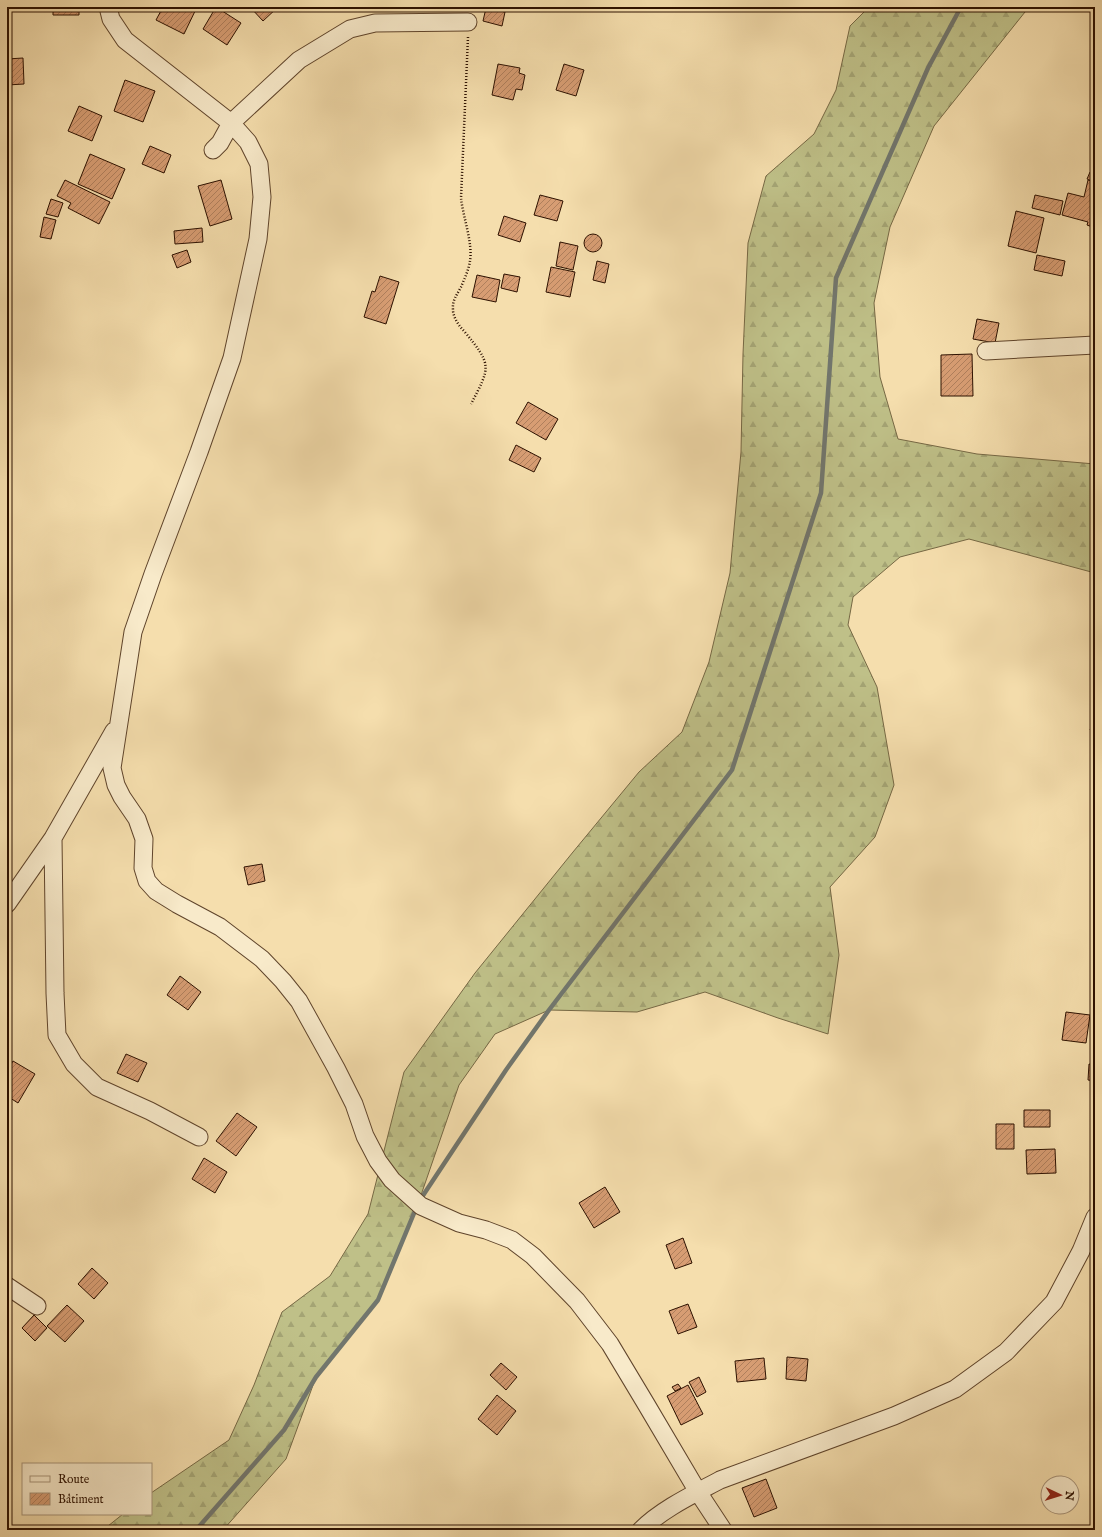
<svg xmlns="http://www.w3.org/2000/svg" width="1102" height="1537" font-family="'IM FELL English',serif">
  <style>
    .forest { fill: url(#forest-firs); stroke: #766844 }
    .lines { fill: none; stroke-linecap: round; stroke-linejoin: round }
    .stream { stroke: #72766d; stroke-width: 4.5 }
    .building { fill: url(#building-hatch); stroke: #2d1100 }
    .street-casing { stroke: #5f442b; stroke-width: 19 }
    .path { stroke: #2d1100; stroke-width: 2.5; stroke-dasharray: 1 2; stroke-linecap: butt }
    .street { stroke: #f8eaca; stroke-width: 17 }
  </style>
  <defs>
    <pattern id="forest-firs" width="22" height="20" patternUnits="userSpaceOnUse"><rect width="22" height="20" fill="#bfc088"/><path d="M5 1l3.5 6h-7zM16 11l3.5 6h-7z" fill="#a4a474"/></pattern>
    <pattern id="building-hatch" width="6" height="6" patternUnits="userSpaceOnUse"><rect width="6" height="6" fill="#d79d73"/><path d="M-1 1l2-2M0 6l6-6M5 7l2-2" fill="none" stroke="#af7f5c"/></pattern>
  </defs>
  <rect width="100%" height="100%" fill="#f5dead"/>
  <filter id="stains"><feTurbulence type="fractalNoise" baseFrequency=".005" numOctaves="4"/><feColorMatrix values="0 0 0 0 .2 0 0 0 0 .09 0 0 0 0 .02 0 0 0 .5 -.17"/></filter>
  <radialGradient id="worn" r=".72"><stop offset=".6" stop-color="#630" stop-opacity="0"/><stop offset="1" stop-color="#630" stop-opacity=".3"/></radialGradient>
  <path class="forest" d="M869,7H1029L934,126L890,227L874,303L880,377L898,439L977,454L1095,464V573L969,539L900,557L853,597L848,625L877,687L894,785L875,837L830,887L839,955L828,1034L778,1018L705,992L637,1012L549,1010L495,1034L459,1085L420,1198L378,1300L316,1377L286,1459L223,1530H103L123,1514H151V1493L229,1440L254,1385L282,1312L330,1276L368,1214L404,1072L475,973L573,852L639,772L682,732L709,662L730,573L741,452L743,354L748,243L766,176L814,134L836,90L850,26Z"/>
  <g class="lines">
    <path class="stream" d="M420,1200L506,1070L549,1010L732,770L821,493L836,278L928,68L961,7
      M196,1530L284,1430L316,1377L378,1300L417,1206"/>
  </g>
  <path class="building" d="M53,7H79V15H53Z
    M163,7H197L184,34L156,20Z
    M216,7L241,23L227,45L203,29Z
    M250,7H278L263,21Z
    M486,8L505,12L502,26L483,21Z
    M23,58L24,84L7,85V59Z
    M498,64L520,68L519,73L525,75L522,90L516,89L513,100L492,95Z
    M564,64L584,70L576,96L556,90Z
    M125,80L155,91L143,122L114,111Z
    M79,106L102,116L92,141L68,131Z
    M150,146L171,155L164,173L142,164Z
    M90,154L125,169L112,199L78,184Z
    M1090,172L1095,173L1094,182L1087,179Z
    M65,180L110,202L99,224L68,208L71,203L57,196Z
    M221,180L232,219L210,226L198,186Z
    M1088,180L1095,182V228L1087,225L1088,222L1062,215L1068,193L1084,197Z
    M540,195L563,201L557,221L534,215Z
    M1035,195L1063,201L1060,215L1032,208Z
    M51,199L63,203L58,217L46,214Z
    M1016,211L1044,218L1036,253L1008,246Z
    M504,216L526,223L520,242L498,235Z
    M44,217L56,220L51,239L40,237Z
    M202,228L203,242L175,244L174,231Z
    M584 243a9 9 0 1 1 18 0a9 9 0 1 1-18 0Z
    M560,242L578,246L573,270L556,266Z
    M187,250L191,262L177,268L172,255Z
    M1037,255L1065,261L1062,276L1034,270Z
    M597,261L609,264L605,283L593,280Z
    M551,267L575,272L570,297L546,292Z
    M504,274L520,277L517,292L501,288Z
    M477,275L500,280L496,302L472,297Z
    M380,276L399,282L386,324L364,317L372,291L375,292Z
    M977,319L999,323L995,343L973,339Z
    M972,354L973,396H941V355Z
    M528,402L558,419L546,440L516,423Z
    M516,445L541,458L534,472L509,460Z
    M1095,720V733L1090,730Z
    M262,864L265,881L248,885L244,867Z
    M180,976L201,992L188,1010L167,995Z
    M1066,1012L1090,1015L1086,1043L1062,1040Z
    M126,1054L147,1063L138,1082L117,1073Z
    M13,1061L35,1074L18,1103L7,1096V1072Z
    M1089,1064L1095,1065V1081L1088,1080Z
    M1024,1110H1050V1127H1024Z
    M237,1113L257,1127L236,1156L216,1141Z
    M996,1124H1014V1149H996Z
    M1055,1149L1056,1173L1027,1174L1026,1150Z
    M204,1158L227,1172L215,1193L192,1179Z
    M605,1187L620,1212L594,1228L579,1203Z
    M683,1238L692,1263L675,1269L666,1245Z
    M92,1268L108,1283L94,1299L78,1284Z
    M688,1304L697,1327L678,1334L669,1311Z
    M67,1305L84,1321L65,1342L47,1326Z
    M34,1315L47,1328L35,1341L22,1328Z
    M787,1357L808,1359L806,1381L786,1379Z
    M764,1358L766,1379L737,1382L735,1361Z
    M501,1363L517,1377L506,1390L490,1375Z
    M699,1377L706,1392L697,1397L689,1382Z
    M678,1384L681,1388L675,1391L672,1387Z
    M688,1385L703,1414L681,1425L667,1396Z
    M497,1395L516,1411L497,1435L478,1419Z
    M766,1479L777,1508L754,1517L742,1488Z"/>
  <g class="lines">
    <defs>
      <path id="street" d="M108,7L111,19L125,40L231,123L248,142L259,164L262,197L258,239L232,358L199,452L153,574L133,632L112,768L116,785L122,797L137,819L144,839L143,868L147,881L156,891L177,904L220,927L262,959L283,981L299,1001L336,1068L354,1104L365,1136L378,1161L392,1180L421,1206L459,1223L486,1230L512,1240L533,1256L577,1301L610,1344L646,1404L698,1492L723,1530
        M213,150L220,143L231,123L299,60L350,29L375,23L468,22
        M986,351L1095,345
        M53,838L55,993L57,1035L74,1064L97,1087L150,1111L199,1137
        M7,904L53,838L114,731
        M7,1286L37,1306
        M641,1530C662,1509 694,1494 720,1480L894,1416L955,1389L1006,1352L1054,1302L1081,1251L1095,1217"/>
    </defs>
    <use href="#street" class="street-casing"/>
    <path class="path" d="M468,37L461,198C463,217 473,243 470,261C469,269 464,280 461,287C457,295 452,300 453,310C453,317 459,326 464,331C492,365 491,366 471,404"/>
    <use href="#street" class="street"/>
  </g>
  <rect width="1102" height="1537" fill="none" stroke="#f5dead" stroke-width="24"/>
  <rect x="8" y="8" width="1086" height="1521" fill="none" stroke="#2d1100" stroke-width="2"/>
  <rect x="12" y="12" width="1078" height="1513" fill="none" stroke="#2d1100"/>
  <rect x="22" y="1463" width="130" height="52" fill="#f8eaca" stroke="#a79379"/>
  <rect x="30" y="1476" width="20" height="6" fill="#f8eaca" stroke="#a79379"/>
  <text x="58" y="1483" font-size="12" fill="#2d1100">Route</text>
  <rect x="30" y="1493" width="20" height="12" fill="url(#building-hatch)" stroke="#a79379"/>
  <text x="58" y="1503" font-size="12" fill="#2d1100">Bâtiment</text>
  <g transform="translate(1060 1495) rotate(94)"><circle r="19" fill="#f8eaca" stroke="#a79379"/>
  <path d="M0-3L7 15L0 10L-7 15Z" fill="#8f2418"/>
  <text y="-6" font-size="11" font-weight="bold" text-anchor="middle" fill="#2d1100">N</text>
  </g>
  <rect width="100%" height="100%" filter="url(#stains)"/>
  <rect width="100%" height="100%" fill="url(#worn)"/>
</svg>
